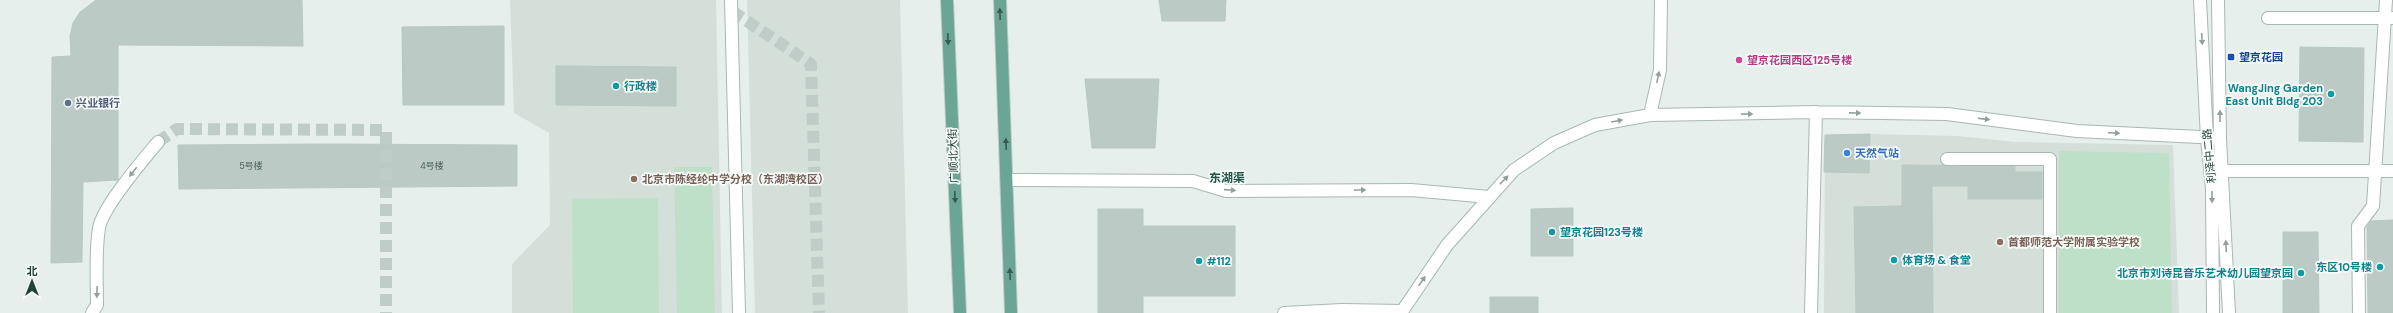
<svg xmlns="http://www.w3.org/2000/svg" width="2393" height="313" font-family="'DM Sans','Noto Sans SC',sans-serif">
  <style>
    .built { fill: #d4dfda }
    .green { fill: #bfe0c8 }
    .building { fill: #bbcac4; stroke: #b8c9c2 }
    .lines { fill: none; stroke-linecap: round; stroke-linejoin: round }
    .minor-tunnel { stroke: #bfccc8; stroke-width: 12; stroke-dasharray: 12 6; stroke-linecap: butt }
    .minor-casing { stroke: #a8b8b2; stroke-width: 14 }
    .major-casing { stroke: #c2cac8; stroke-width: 14 }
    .minor { stroke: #fff; stroke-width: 12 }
    .major { stroke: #6aa596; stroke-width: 12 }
    .oneway { fill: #365b51 }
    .oneway2 { fill: #92a09c }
    .transit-dot { fill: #1a4fb4; stroke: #f7fbf9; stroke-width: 1.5 }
    .hotel-dot { fill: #d1479c; stroke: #f7fbf9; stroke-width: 1.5 }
    .culture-dot { fill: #0f9aa8; stroke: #f7fbf9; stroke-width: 1.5 }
    .service-dot { fill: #5c6f8a; stroke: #f7fbf9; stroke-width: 1.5 }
    .shop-dot { fill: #3f7fe0; stroke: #f7fbf9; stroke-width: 1.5 }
    .education-dot { fill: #8d6e63; stroke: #f7fbf9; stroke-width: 1.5 }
    .labels { text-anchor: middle; stroke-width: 3.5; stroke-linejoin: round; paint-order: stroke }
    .number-label { font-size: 9px; fill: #4a645c }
    .transit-label { font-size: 11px; font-weight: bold; fill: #164399; stroke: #f7fbf9; text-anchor: start }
    .hotel-label { font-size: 11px; font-weight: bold; fill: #b23c85; stroke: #f7fbf9; text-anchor: start }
    .culture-label { font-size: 11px; font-weight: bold; fill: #0d838f; stroke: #f7fbf9; text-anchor: start }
    .service-label { font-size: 11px; font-weight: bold; fill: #4e5e75; stroke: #f7fbf9; text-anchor: start }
    .shop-label { font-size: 11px; font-weight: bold; fill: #366cbe; stroke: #f7fbf9; text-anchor: start }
    .street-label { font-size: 11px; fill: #24423a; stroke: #f7fbf9 }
    .education-label { font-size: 11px; font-weight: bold; fill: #785e54; stroke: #f7fbf9; text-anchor: start }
    .neighbourhood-label { font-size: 12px; font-weight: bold; fill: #1f5548; stroke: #f7fbf9 }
  </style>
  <rect width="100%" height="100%" fill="#e6efeb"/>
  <path class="built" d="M510,0H716L722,313H512V264L550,225L549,133L514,113Z
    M747,0H900L908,313H755Z
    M1870,134L1959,136L2015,142L2173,145L2179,313H1824L1825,135Z"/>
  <path class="green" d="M2059,151L2169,153L2172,313H2059Z
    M674,167H712L715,313H677Z
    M658,198L659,313H573L572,199Z"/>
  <path class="building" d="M96,0H302L303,46L118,45V180L83,182L82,262L51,263L52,57L71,56L70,36L73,23L80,12Z
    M1159,0H1226L1225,21H1162Z
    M504,26V105H403L402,27Z
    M2300,47L2364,48L2363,142L2299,141Z
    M556,66L676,67V106L556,105Z
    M1085,79H1159L1155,148H1092Z
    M1870,134L1869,173L1824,172L1825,135Z
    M322,144L517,145V186L179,189L178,145Z
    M1902,165L2015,166V172H2042V199H1968V186H1932L1933,313H1856L1854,207L1902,206Z
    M1573,208V256H1531V209Z
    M1098,209H1143V226H1235V296H1143V313H1098Z
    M2393,220V313H2368L2367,227L2371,221Z
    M2283,232H2318L2319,313H2283Z
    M1490,297H1538V313H1490Z"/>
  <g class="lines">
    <path class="minor-tunnel" d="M732,11L811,64L819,313
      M158,142L177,129L386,130V313"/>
    <defs>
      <path id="minor" d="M731,0L739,313
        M2200,0L2207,139L2212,188L2213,313
        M2218,0L2220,138L2229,313
        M2268,18H2393
        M1650,115L1660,70L1661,0
        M1947,159H2050V313
        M2222,171H2393
        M1007,180L1193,181L1226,191L1411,190L1489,197
        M92,313L97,305C97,280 95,253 99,228C103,206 143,160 158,142
        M1284,313L1342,310L1401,311
        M1401,313L1447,245L1514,170L1554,143L1595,125L1650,115L1816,112L1947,114L2077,131L2220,138
        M1811,313L1816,112
        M2359,313L2358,226L2373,206L2386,0"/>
      <path id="major" d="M947,0L960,313
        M1000,0L1011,313"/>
    </defs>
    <use href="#minor" class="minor-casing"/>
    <use href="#major" class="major-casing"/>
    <use href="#minor" class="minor"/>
    <use href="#major" class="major"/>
  </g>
  <defs><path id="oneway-solid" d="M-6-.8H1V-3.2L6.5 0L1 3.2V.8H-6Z"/></defs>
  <g class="oneway">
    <use href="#oneway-solid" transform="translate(1000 14) rotate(-92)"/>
    <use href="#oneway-solid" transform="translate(948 39) rotate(88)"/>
    <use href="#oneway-solid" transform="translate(1006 144) rotate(-92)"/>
    <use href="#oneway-solid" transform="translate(955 197) rotate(88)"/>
    <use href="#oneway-solid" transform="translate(1010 274) rotate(-92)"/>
  </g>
  <g class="oneway2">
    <use href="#oneway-solid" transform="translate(2202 39) rotate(87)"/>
    <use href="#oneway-solid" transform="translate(1658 77) rotate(-78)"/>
    <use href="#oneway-solid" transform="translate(1855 113) rotate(1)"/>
    <use href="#oneway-solid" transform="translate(1747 114) rotate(-1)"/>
    <use href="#oneway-solid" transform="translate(2220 116) rotate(-90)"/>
    <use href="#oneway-solid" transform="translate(1984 119) rotate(7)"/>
    <use href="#oneway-solid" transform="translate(1617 121) rotate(-10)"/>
    <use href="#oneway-solid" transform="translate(2114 133) rotate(3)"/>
    <use href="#oneway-solid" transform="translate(133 172) rotate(128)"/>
    <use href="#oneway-solid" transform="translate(1504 180) rotate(-46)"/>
    <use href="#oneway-solid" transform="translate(1230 190) rotate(4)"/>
    <use href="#oneway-solid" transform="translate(1360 190)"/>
    <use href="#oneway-solid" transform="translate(2212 197) rotate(89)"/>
    <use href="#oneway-solid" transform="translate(2226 246) rotate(-93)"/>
    <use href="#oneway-solid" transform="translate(1422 281) rotate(-55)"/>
    <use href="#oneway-solid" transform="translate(97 292) rotate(91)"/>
  </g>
  <rect class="transit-dot" x="2227" y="53" width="8" height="8" rx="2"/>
  <circle class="hotel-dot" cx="1739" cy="60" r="4"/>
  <g class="culture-dot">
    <circle cx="616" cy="86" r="4"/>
    <circle cx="2331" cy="94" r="4"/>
    <circle cx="1552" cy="232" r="4"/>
    <circle cx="1894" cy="260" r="4"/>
    <circle cx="1199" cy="261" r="4"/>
    <circle cx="2380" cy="267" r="4"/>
    <circle cx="2301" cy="273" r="4"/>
  </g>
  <circle class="service-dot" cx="68" cy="103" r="4"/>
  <circle class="shop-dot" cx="1847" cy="153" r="4"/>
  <g class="education-dot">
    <circle cx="634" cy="179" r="4"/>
    <circle cx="2000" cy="242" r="4"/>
  </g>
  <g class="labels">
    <g class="number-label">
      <text x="251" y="169">5号楼</text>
      <text x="432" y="169">4号楼</text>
    </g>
    <g class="transit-label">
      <text x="2239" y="61">望京花园</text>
    </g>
    <g class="hotel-label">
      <text x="1747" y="64">望京花园西区125号楼</text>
    </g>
    <g class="culture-label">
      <text x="624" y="90">行政楼</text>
      <text x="2323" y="92" text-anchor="end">WangJing Garden<tspan x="2323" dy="13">East Unit Bldg 203</tspan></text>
      <text x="1560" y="236">望京花园123号楼</text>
      <text x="1902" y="264">体育场 &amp; 食堂</text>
      <text x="1207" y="265">#112</text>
      <text x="2372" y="271" text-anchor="end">东区10号楼</text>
      <text x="2293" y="277" text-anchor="end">北京市刘诗昆音乐艺术幼儿园望京园</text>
    </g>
    <g class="service-label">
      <text x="76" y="107">兴业银行</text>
    </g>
    <g class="shop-label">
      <text x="1855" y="157">天然气站</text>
    </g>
    <g class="street-label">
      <text transform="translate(953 156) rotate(-92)" y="4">广顺北大街</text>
      <text transform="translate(2209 156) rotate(-95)" y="4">利泽中二路</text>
    </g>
    <g class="education-label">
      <text x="642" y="183">北京市陈经纶中学分校（东湖湾校区）</text>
      <text x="2008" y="246">首都师范大学附属实验学校</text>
    </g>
    <g class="neighbourhood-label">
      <text x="1227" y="182">东湖渠</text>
    </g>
  </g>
  <g transform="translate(32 281)" stroke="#f7fbf9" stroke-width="3" paint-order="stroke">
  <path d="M0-3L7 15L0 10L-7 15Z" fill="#24423a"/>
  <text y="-6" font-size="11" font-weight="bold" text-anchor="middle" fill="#24423a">北</text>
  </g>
</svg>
